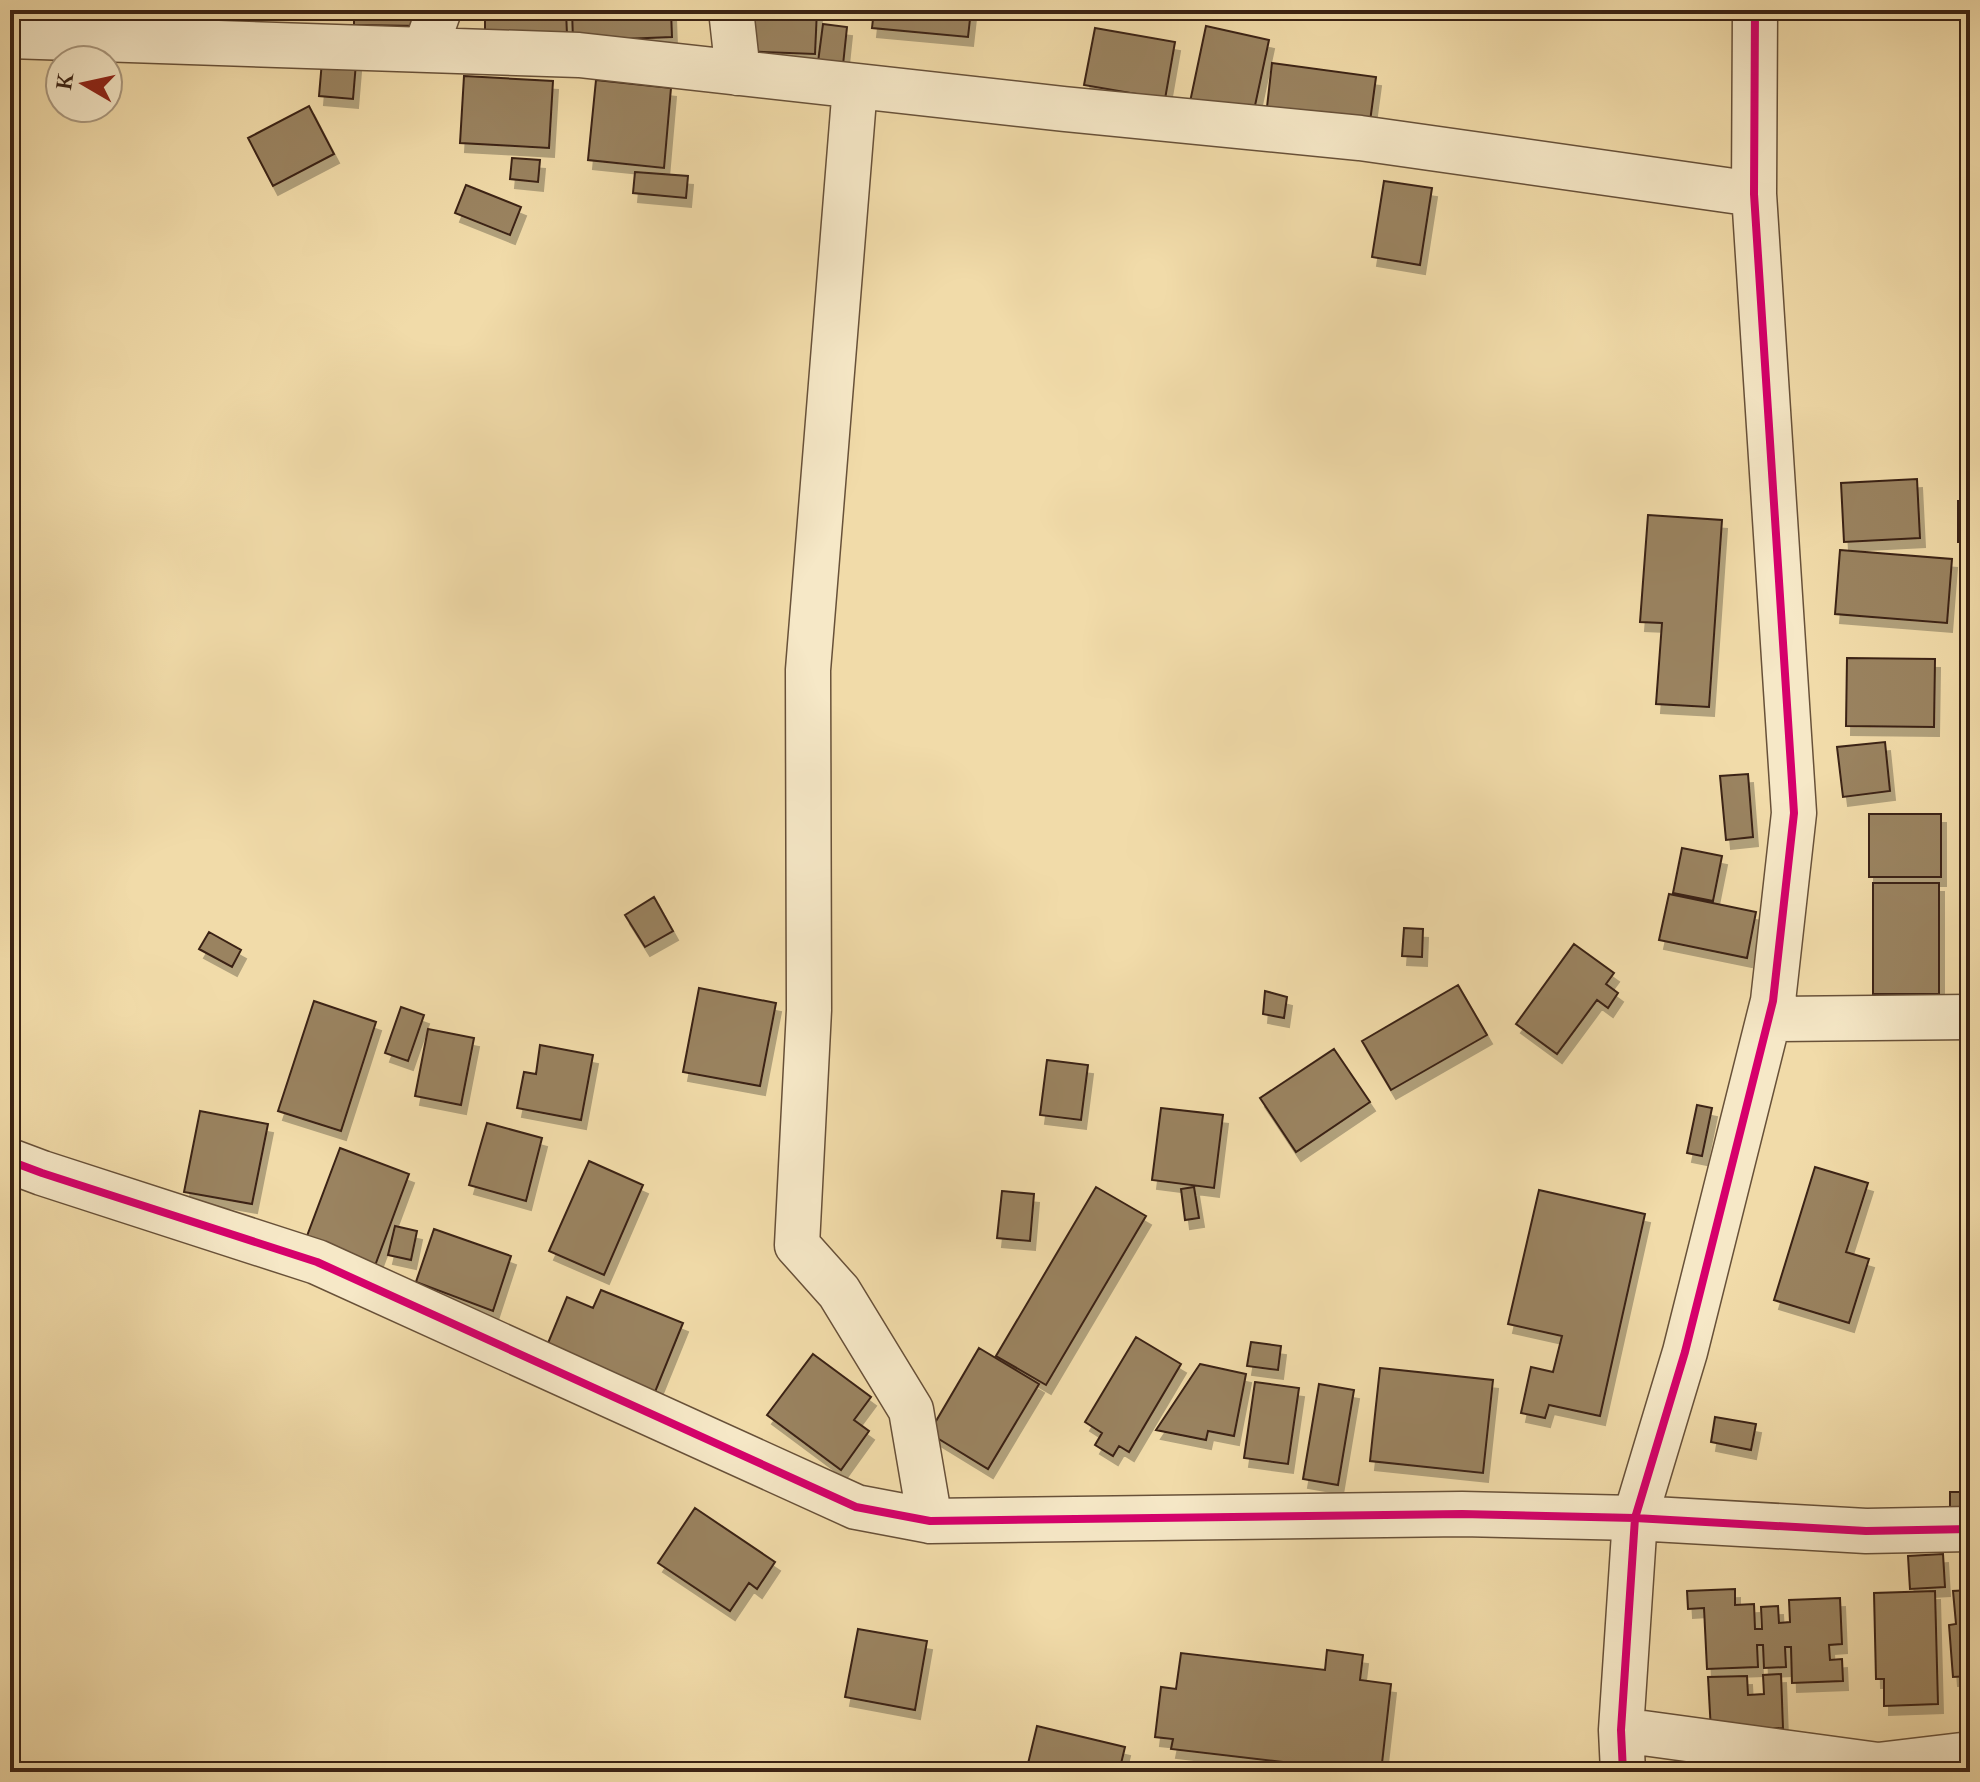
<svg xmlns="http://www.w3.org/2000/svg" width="1980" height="1782" font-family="Cardo,serif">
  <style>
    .building { fill: #9a8361; stroke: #3b2314; stroke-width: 2; filter: url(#shadow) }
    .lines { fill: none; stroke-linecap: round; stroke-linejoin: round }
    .minor-casing { stroke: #685139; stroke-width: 47 }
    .minor { stroke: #f6e8c7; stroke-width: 44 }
    .cycleway-casing { stroke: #f6e8c7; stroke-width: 13 }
    .cycleway { stroke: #d6006c; stroke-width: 8 }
  </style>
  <defs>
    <filter id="shadow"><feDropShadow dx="5" dy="9" stdDeviation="0" flood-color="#0004"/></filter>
  </defs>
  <rect width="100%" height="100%" fill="#f1dba9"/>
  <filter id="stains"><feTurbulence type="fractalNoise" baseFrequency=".0025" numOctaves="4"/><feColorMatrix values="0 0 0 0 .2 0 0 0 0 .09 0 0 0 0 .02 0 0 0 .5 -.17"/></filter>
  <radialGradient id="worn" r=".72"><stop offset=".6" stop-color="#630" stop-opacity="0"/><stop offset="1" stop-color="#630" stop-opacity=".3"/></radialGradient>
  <path class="building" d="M354,10H422V26L354,25Z
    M485,10H566L567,35L485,38Z
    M572,10H671L672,37L573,41Z
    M741,10H817L815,54L740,51Z
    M874,10H971L968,37L872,28Z
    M823,24L847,27L843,65L818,62Z
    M1206,26L1269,40L1253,115L1190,102Z
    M1095,28L1175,42L1165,99L1084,85Z
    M322,61L356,63L353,99L319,96Z
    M1272,63L1376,77L1369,129L1266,116Z
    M464,76L553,81L549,148L460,143Z
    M596,80L671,88L664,168L588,160Z
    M309,106L334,154L273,186L248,138Z
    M512,158L540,160L538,182L510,179Z
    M635,172L688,176L686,198L633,193Z
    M1384,181L1432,188L1420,265L1372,257Z
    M466,185L521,207L510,235L455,213Z
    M1917,479L1920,538L1844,542L1841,483Z
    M1958,501H1970V542H1958Z
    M1648,515L1722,520L1709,707L1656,704L1662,623L1640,622Z
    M1840,550L1952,559L1947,623L1835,614Z
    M1847,658L1935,659L1934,727L1846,726Z
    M1885,742L1890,791L1843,797L1837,747Z
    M1748,774L1753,837L1726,840L1720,776Z
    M1869,814H1941V877H1869Z
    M1682,848L1722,856L1713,901L1673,893Z
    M1873,883H1939V994H1873Z
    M1669,894L1756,912L1747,958L1659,940Z
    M654,897L673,931L645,947L625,915Z
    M1404,928L1423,929L1422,957L1402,956Z
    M209,932L241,950L232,967L199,949Z
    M1574,944L1614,973L1606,984L1618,993L1608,1008L1597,1000L1557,1054L1516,1024Z
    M1964,960H1970V1000H1966Z
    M1458,985L1487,1035L1391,1090L1362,1041Z
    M699,988L776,1003L760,1086L683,1072Z
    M1265,991L1287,997L1284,1018L1263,1014Z
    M314,1001L376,1022L341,1131L278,1111Z
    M401,1007L424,1015L408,1061L385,1053Z
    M428,1029L474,1038L461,1105L415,1096Z
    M540,1045L593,1055L581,1120L517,1108L524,1072L536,1074Z
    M1334,1049L1370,1102L1296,1152L1260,1098Z
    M1047,1060L1088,1065L1081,1120L1040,1115Z
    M1970,1070V1153L1964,1071Z
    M1697,1105L1712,1108L1702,1156L1687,1153Z
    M1161,1108L1223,1115L1214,1188L1152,1180Z
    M200,1111L268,1124L252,1204L184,1192Z
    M487,1123L542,1138L526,1201L469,1185Z
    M340,1148L409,1174L373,1271L304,1244Z
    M589,1161L643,1185L604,1275L549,1251Z
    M1815,1167L1868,1183L1846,1252L1869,1259L1849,1323L1774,1300Z
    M1096,1187L1146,1216L1046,1385L996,1356Z
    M1194,1187L1199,1218L1185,1220L1181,1189Z
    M1539,1190L1645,1214L1600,1416L1549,1405L1545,1418L1521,1413L1531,1367L1553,1372L1562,1336L1508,1324Z
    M1002,1191L1034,1194L1030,1241L997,1238Z
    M395,1226L417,1231L411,1260L388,1255Z
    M434,1229L511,1256L493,1311L416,1282Z
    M601,1290L683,1323L655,1392L546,1348L567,1297L593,1308Z
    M1136,1337L1181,1364L1129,1452L1119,1446L1113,1456L1095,1445L1102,1433L1085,1422Z
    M1251,1342L1281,1346L1278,1370L1247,1366Z
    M979,1348L1039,1384L988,1469L929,1433Z
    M813,1354L871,1397L854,1420L869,1431L841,1470L767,1415Z
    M1200,1364L1246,1374L1234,1436L1208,1431L1206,1440L1156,1430Z
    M1380,1368L1493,1380L1483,1473L1370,1461Z
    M1255,1382L1299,1388L1288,1464L1244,1458Z
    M1319,1384L1354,1390L1338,1485L1303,1479Z
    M1715,1417L1756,1424L1751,1450L1711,1442Z
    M1950,1492H1970V1517H1950Z
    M695,1508L775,1562L757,1589L749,1583L730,1611L658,1563Z
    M1943,1554L1945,1587L1910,1589L1908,1556Z
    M1735,1589V1605L1754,1604L1755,1629H1762L1761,1607L1778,1606L1779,1623L1790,1622L1789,1600L1840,1598L1842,1644L1829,1645L1830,1660L1842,1659L1843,1681L1792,1683L1791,1647H1785L1786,1667L1764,1668L1763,1645H1757L1758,1667L1707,1669L1704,1608L1688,1609L1687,1591Z
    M1970,1590V1676L1953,1677L1949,1625L1956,1624L1953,1591Z
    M1935,1591L1938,1704L1884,1706V1679H1876L1874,1593Z
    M858,1629L927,1641L915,1710L845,1697Z
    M1327,1650L1363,1655L1360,1680L1391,1684L1381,1772H1368L1171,1749L1173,1739L1155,1737L1161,1687L1176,1689L1181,1653L1325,1670Z
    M1781,1674L1783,1728L1711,1731L1708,1677L1747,1676L1748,1695L1764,1694L1763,1675Z
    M1037,1726L1125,1747L1119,1772H1026Z"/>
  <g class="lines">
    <defs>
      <path id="minor" d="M731,10L738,73
        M10,36L579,55L1064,109L1360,138L1754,194
        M425,50L439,10
        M855,86L808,670L809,1010L797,1245L839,1292L911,1410L930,1521
        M1769,1019L1970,1017
        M10,1161L42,1173L317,1262L856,1507L930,1521L1462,1514L1635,1518L1866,1531L1970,1529
        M1621,1730L1878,1765L1970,1754
        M1623,1772L1621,1730L1635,1518L1685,1352L1773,1001L1794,813L1754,194L1755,10"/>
    </defs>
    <use href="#minor" class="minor-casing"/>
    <use href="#minor" class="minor"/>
    <defs>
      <path id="cycleway" d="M10,1161L42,1173L317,1262L856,1507L930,1521L1462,1514L1635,1518L1866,1531L1970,1529
        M1623,1772L1621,1730L1635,1518L1685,1352L1773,1001L1794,813L1754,194L1755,10"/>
    </defs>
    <use href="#cycleway" class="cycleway-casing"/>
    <use href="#cycleway" class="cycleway"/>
  </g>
  <rect width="1980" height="1782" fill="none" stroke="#f1dba9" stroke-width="40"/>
  <rect x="12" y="12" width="1956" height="1758" fill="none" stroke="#3b2314" stroke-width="4"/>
  <rect x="20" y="20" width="1940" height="1742" fill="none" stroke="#3b2314" stroke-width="2"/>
  <g transform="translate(84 84) rotate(279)"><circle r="38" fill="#f6e8c7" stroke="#ab997f" stroke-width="2"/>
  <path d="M0-6L14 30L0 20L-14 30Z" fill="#8f2418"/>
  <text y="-12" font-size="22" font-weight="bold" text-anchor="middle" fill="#3b2314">K</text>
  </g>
  <rect width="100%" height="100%" filter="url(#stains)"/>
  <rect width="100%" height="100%" fill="url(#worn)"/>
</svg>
